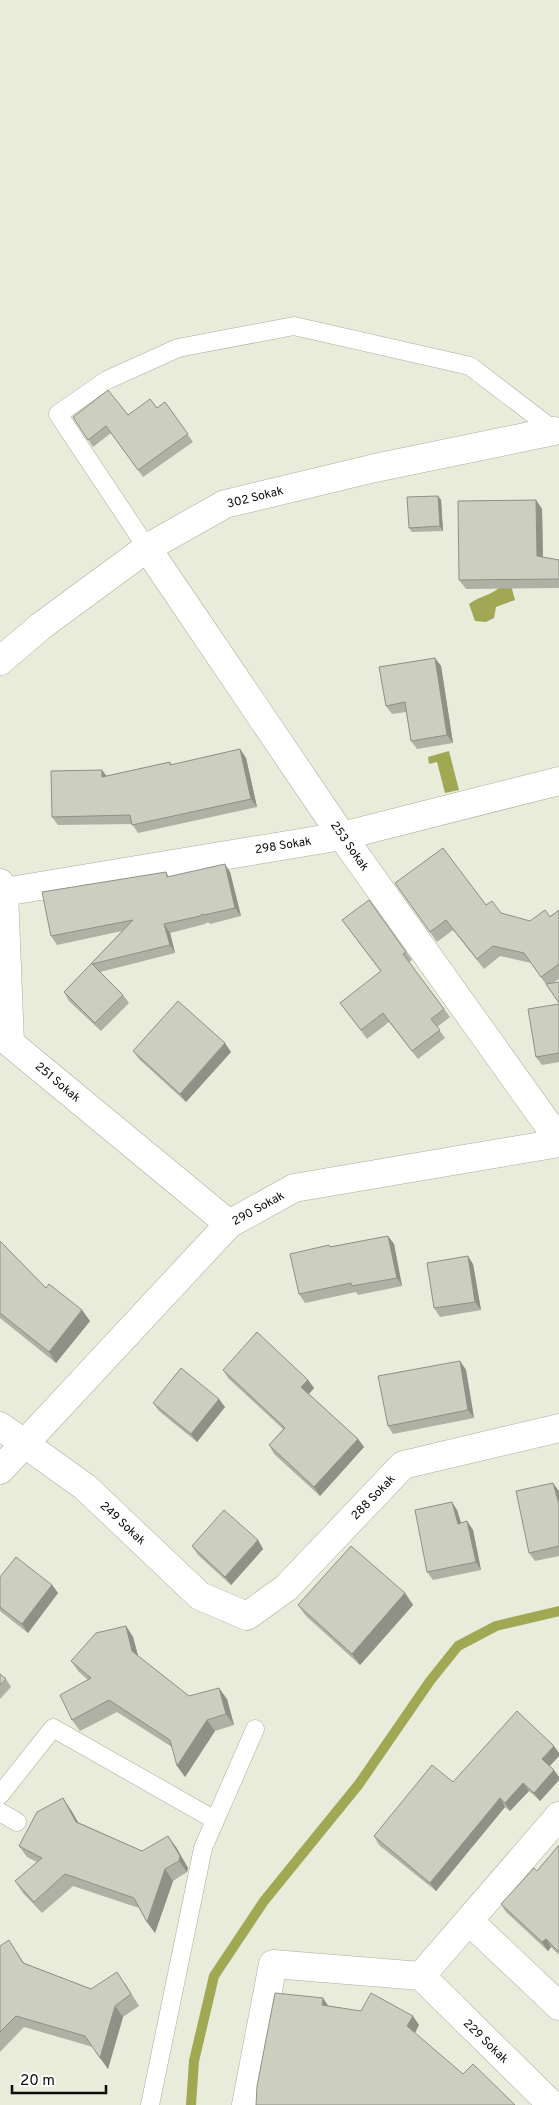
<svg xmlns="http://www.w3.org/2000/svg" width="559" height="2105" font-family="Overpass,sans-serif">
  <style>
    .water { fill: #a1a853 }
    .lines { fill: none; stroke-linecap: round; stroke-linejoin: round }
    .stream { stroke: #a1a853; stroke-width: 10 }
    .lane-casing { stroke: #abad9e; stroke-width: 19 }
    .street-casing { stroke: #abad9e; stroke-width: 29 }
    .lane { stroke: #fff; stroke-width: 18 }
    .street { stroke: #fff; stroke-width: 28 }
    .wall { fill: #afb1a4 }
    .shaded-wall { fill: #8f9086 }
    .building { fill: #cccebf; stroke: #8f9086 }
    .labels { text-anchor: middle; stroke-width: 5; stroke-linejoin: round; paint-order: stroke }
    .street-label { font-size: 12px; fill: #0b0c07; stroke: #fff }
  </style>
  <rect width="100%" height="100%" fill="#e9ebdb"/>
  <path class="water" d="M504,582L512,589L515,600L496,607L494,618L486,622L475,621L469,604C481,595 496,595 504,582Z
    M449,751L459,790L445,793L437,762L429,764L428,757Z"/>
  <g class="lines">
    <path class="stream" d="M191,2105L194,2061L214,1976L264,1901L359,1784L430,1681L458,1646L496,1626L559,1611"/>
    <defs>
      <path id="lane" d="M147,548L58,414L107,380L178,348L294,326L470,366L559,434
        M0,1795L53,1728L215,1820
        M0,1812L17,1822
        M150,2105L203,1848L255,1729"/>
      <path id="street" d="M147,548L342,836L559,1140
        M0,661L41,626L147,548L225,504L375,468L554,431
        M0,883L4,892L10,1043L229,1224
        M4,892L342,836L559,781
        M0,1426L85,1487L200,1596L247,1616L286,1588L403,1465L559,1428
        M0,1470L229,1224L294,1188L559,1143
        M469,1921L559,2006
        M421,1976L552,2105
        M246,2105L273,1964L421,1976L559,1816"/>
    </defs>
    <use href="#lane" class="lane-casing"/>
    <use href="#street" class="street-casing"/>
    <use href="#lane" class="lane"/>
    <use href="#street" class="street"/>
  </g>
  <path class="wall" d="M165,402L193,442L143,477L111,433L93,447L73,417L128,415L157,408Z
    M438,496L441,500L443,531L412,532L409,528Z
    M536,500L542,509L543,557L559,560V588L466,589L459,580Z
    M435,658L441,666L453,743L417,749L411,741L406,712L392,714L386,706Z
    M240,749L246,758L257,807L138,833L132,824L58,825L52,817L102,770L106,776L170,762L172,765Z
    M166,872L169,877L230,872L241,916L210,924L208,922L205,924L170,933L175,953L100,972L123,995L129,1003L101,1031L69,1001L64,992L122,931L57,945L51,936Z
    M395,883L486,905L501,913L530,921L550,916L559,910V979L553,983L559,1003L531,963L500,956L484,969L453,930L437,942Z
    M369,900L412,960L409,962L450,1017L437,1027L445,1038L418,1059L389,1022L367,1039L340,1003L381,972L342,920Z
    M559,1004V1062L542,1065L536,1057Z
    M133,1051L231,1052L186,1102L139,1059Z
    M388,1236L394,1244L402,1286L358,1295L356,1292L305,1303L299,1294L331,1247Z
    M0,1241L46,1288L82,1310L90,1321L56,1363L0,1318Z
    M473,1264L481,1310L440,1317L434,1308Z
    M460,1361L466,1370L474,1418L393,1434L388,1426Z
    M223,1370L308,1380L314,1388L309,1394L358,1439L364,1447L320,1496L274,1454L269,1445L283,1429L228,1378Z
    M153,1403L225,1407L197,1442L159,1411Z
    M559,1491V1556L535,1561L529,1553Z
    M457,1510L461,1523L467,1521L473,1530L481,1570L433,1580L427,1572Z
    M258,1540L263,1549L231,1585L198,1555L192,1546Z
    M0,1577L52,1585L58,1593L28,1633L0,1611Z
    M405,1593L413,1605L360,1665L306,1616L298,1605Z
    M126,1626L133,1637L138,1656L189,1696L227,1699L234,1725L215,1731L185,1777L172,1747L117,1712L80,1731L72,1720L88,1680L79,1672L71,1661Z
    M0,1674L6,1679L11,1687L0,1699Z
    M559,1753V1756L549,1766L559,1777V1780L540,1801L529,1791L510,1811L505,1807L436,1891L379,1845L374,1836L453,1782Z
    M71,1810L78,1822L142,1851L176,1847L188,1868L187,1872L173,1881L155,1933L147,1922L139,1908L73,1886L42,1913L23,1893L15,1881L37,1862L27,1857L19,1846Z
    M559,1845V1955L551,1947L548,1951L506,1912L501,1904L537,1871Z
    M0,1946L17,1952L24,1963L91,1989L125,1983L139,2006L123,2017L108,2069L93,2047L24,2027L0,2052Z"/>
  <path class="shaded-wall" d="M438,496L441,500L443,531L440,526Z
    M536,500L542,509L543,565L537,556Z
    M435,658L441,666L453,743L447,735Z
    M240,749L246,758L257,807L251,799Z
    M102,770L108,778L102,777Z
    M225,864L230,872L241,916L235,908Z
    M164,924L170,933L175,953L170,945Z
    M225,1043L231,1052L186,1102L180,1094Z
    M388,1236L394,1244L402,1286L397,1278Z
    M468,1256L473,1264L481,1310L475,1302Z
    M82,1310L90,1321L56,1363L49,1352Z
    M460,1361L466,1370L474,1418L468,1410Z
    M308,1380L314,1388L307,1396L301,1387Z
    M219,1399L225,1407L197,1442L191,1434Z
    M358,1439L364,1447L320,1496L314,1487Z
    M553,1483L559,1491V1504Z
    M452,1502L457,1510L464,1533L458,1524Z
    M467,1521L473,1530L481,1570L476,1562Z
    M258,1540L263,1549L231,1585L225,1577Z
    M52,1585L58,1593L28,1633L22,1624Z
    M405,1593L413,1605L360,1665L352,1654Z
    M126,1626L133,1637L140,1663L132,1651Z
    M219,1688L227,1699L234,1725L226,1714Z
    M207,1720L215,1731L185,1777L177,1766Z
    M554,1746L559,1753V1756L548,1768L542,1759Z
    M554,1770L559,1777V1780L540,1801L534,1793Z
    M523,1783L529,1791L510,1811L505,1803Z
    M63,1798L71,1810L84,1833L76,1822Z
    M500,1798L505,1807L436,1891L430,1883Z
    M168,1836L176,1847L188,1868L187,1872L179,1861Z
    M165,1869L173,1881L155,1933L147,1922Z
    M546,1939L551,1947L548,1951L542,1942Z
    M323,1998L329,2007L322,2005Z
    M115,2006L123,2017L108,2069L100,2058Z
    M413,2016L419,2025L414,2035L407,2026Z"/>
  <path class="building" d="M108,390L128,415L150,399L157,408L165,402L188,434L138,470L106,426L88,440L73,417Z
    M438,496L440,526L409,528L407,497Z
    M536,500L537,556L559,560V579L459,580L458,501Z
    M435,658L447,735L411,741L405,702L386,706L379,667Z
    M240,749L251,799L132,825L130,815L52,817L51,771L102,770V777L170,762V765Z
    M443,848L486,905L492,901L501,913L530,921L545,910L550,917L559,910V964L541,977L524,953L493,946L477,959L446,920L430,932L395,883Z
    M225,864L235,908L204,915L202,914L200,916L164,924L170,945L92,964L123,995L95,1023L64,992L133,920L51,936L42,892L166,872L167,877Z
    M369,900L406,952L403,954L444,1009L431,1019L440,1030L412,1051L383,1013L361,1030L340,1003L381,971L342,920Z
    M559,982V1003L546,984Z
    M178,1001L225,1043L180,1094L133,1051Z
    M559,1004V1053L536,1057L528,1009Z
    M388,1236L397,1278L352,1286L351,1283L299,1294L290,1254L329,1245L330,1247Z
    M0,1241L46,1288L49,1284L82,1310L49,1352L0,1313Z
    M468,1256L475,1302L434,1308L427,1263Z
    M257,1332L308,1380L301,1387L358,1439L314,1487L269,1445L285,1428L223,1370Z
    M460,1361L468,1410L388,1426L378,1376Z
    M181,1368L219,1399L191,1434L153,1403Z
    M553,1483L559,1504V1546L529,1553L516,1491Z
    M452,1502L458,1524L467,1521L476,1562L427,1572L415,1510Z
    M224,1510L258,1540L225,1577L192,1546Z
    M351,1546L405,1593L352,1654L298,1605Z
    M16,1557L52,1585L22,1624L0,1607V1577Z
    M126,1626L132,1651L189,1696L219,1688L226,1714L207,1720L177,1766L170,1740L109,1700L72,1720L60,1695L91,1678L71,1661L96,1633Z
    M0,1674L6,1679L0,1685Z
    M517,1711L554,1746L542,1759L554,1770L534,1793L523,1783L505,1803L500,1798L430,1883L374,1836L432,1765L453,1782Z
    M63,1798L76,1822L142,1851L168,1836L180,1856L179,1861L165,1869L147,1922L134,1898L65,1874L34,1902L15,1881L42,1858L19,1846L37,1812Z
    M559,1845V1952L546,1939L542,1942L501,1904L534,1868L537,1871Z
    M9,1940L23,1963L91,1989L117,1972L131,1994L115,2006L100,2058L85,2036L16,2016L0,2032V1946Z
    M275,1993L323,1998L322,2005L361,2011L371,1993L413,2016L407,2026L463,2074L473,2064L515,2105H256L257,2086Z"/>
  <g class="labels">
    <g class="street-label">
      <text transform="translate(255 497) rotate(-14)" y="4">302 Sokak</text>
      <text transform="translate(283 845) rotate(-9)" y="4">298 Sokak</text>
      <text transform="translate(350 846) rotate(55)" y="4">253 Sokak</text>
      <text transform="translate(58 1082) rotate(40)" y="4">251 Sokak</text>
      <text transform="translate(258 1208) rotate(-29)" y="4">290 Sokak</text>
      <text transform="translate(373 1497) rotate(-46)" y="4">288 Sokak</text>
      <text transform="translate(123 1523) rotate(43)" y="4">249 Sokak</text>
      <text transform="translate(486 2041) rotate(44)" y="4">229 Sokak</text>
    </g>
  </g>
  <path d="M12 2085v8h94v-8" fill="none" stroke="#0b0c07" stroke-width="2.5"/>
  <text x="20" y="2085" font-size="15" fill="#0b0c07" stroke="#ffffff" stroke-width="4" paint-order="stroke">20 m</text>
</svg>
